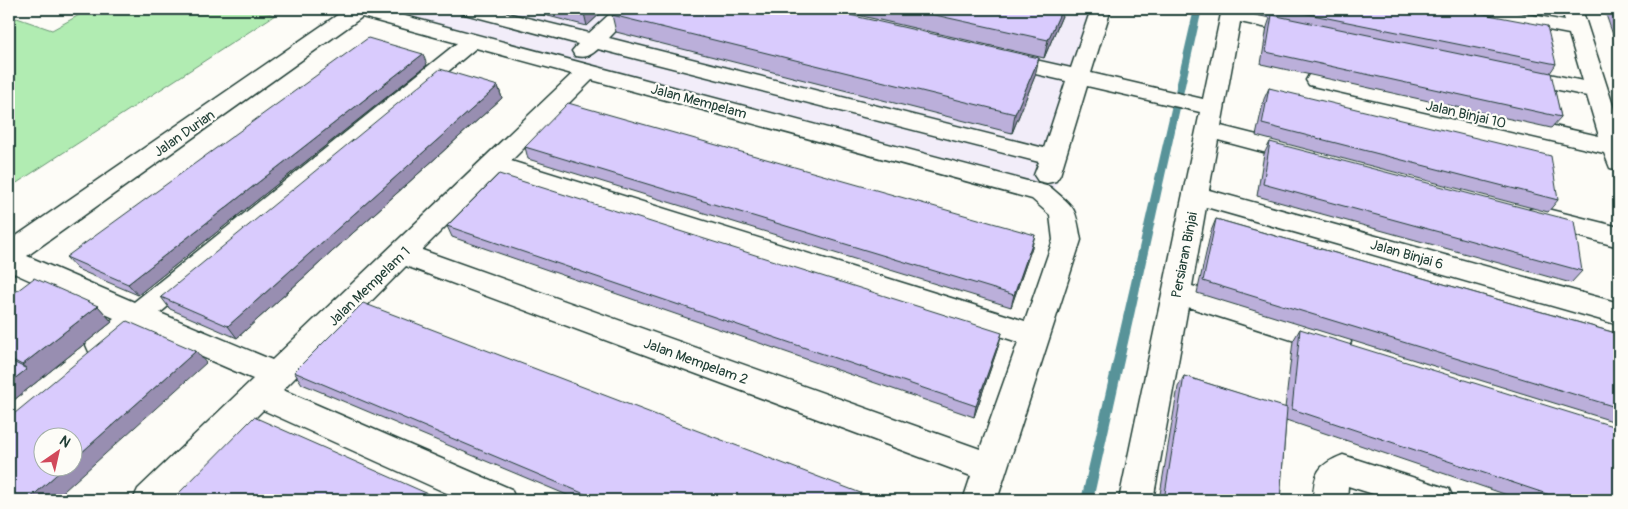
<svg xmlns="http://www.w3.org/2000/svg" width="1628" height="509" font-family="Pangolin,sans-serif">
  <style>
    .built { fill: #f2edf9 }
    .green { fill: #b1ecb2; stroke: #689473 }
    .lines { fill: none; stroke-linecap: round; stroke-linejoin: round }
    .stream { fill: #589399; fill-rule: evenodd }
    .minor-casing { stroke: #1f3d34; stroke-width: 3 }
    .minor { fill: #fdfcf7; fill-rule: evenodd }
    .wall { fill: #bbafda; stroke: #1f3d34 }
    .shaded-wall { fill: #988eb1; stroke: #1f3d34 }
    .building { fill: #d9cbfd; stroke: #1f3d34 }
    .labels { text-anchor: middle; stroke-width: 4.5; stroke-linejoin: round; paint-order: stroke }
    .street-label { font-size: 14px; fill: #1f3d34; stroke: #fdfcf7 }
  </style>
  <rect width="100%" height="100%" fill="#fdfcf7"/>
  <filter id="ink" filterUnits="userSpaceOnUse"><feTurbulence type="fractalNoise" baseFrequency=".02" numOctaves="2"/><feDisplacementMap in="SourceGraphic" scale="10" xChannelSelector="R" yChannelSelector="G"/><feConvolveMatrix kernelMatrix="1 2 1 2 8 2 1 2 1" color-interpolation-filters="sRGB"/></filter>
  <g filter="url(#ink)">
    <path class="built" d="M331,9H1110L1082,95L1053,196L1042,202Z"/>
    <path class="green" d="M90,9H254L275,15L9,188V23L17,18L52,30Z"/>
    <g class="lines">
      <path class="stream" d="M1194,9H1202L1093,500H1081Z"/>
      <defs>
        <path id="minor" d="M346,9H379L1050,187C1076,209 1075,206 1081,240L997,500H963L971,476L406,266L283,390L511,489L516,500H462L263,410L173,500H133L138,489L253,379L140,330C124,343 112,361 90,354L86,345L90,336L114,318L9,271V241ZM362,17L457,43L134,302L27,256ZM476,48L572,74L272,360L160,313ZM592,80L1032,199L1050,215L1053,240L1025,321L511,161ZM498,174L1018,342L980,449L422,250Z
          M458,9H491L589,33L615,9H637L609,38L1044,148L1066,81L992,64L989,59L992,54L1000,52L1071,68L1091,9H1111L1091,73L1203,99L1222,9H1242L1312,26L1316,30L1312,34L1305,36L1240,22L1221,126L1313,149L1316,155L1313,161L1304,163L1218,140L1209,190L1619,303V325L1206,207L1192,286L1347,334L1351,342L1347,350L1336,354L1188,307L1153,500H1119L1200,112L1087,86L1060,175L1056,181L1047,183L1038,181L1034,175L1039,162L598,49C590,56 586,58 575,56L572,51L578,44L461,13Z
          M1459,9H1500L1565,21L1562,9H1582L1619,124V170L1610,168L1604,153L1317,87L1309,85L1306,80L1309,75L1317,73L1599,136L1587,96L1508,79L1505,74L1508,69L1516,67L1583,81L1569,34L1469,15L1462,13Z
          M1539,207L1619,227V247L1530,223L1526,216L1530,209Z
          M1343,455L1449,489L1454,500H1392L1348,486L1347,500H1313C1314,473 1317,465 1343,455Z"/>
      </defs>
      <use href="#minor" class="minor-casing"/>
      <use href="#minor" class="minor"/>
    </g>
    <path class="wall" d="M521,9H605L587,26Z
      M832,9H1065L1044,58Z
      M1252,9H1457L1556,64L1550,73L1561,117L1551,128L1261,64L1267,27L1270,18L1251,14Z
      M1604,9H1619V52Z
      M612,15L1035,76L1012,133L616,32Z
      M427,65L138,295L77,269L66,257Z
      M498,86L502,98L237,338L170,309L161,297Z
      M1269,88L1558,200L1548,212L1256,136L1264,99Z
      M1270,142L1582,271L1571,283L1257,196L1264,154Z
      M525,147L1032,247L1011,307L528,159Z
      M1216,219L1619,334V423L1197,293L1211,231Z
      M447,226L999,344L974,417L452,237Z
      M9,297L98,306L112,322L9,404Z
      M1300,329L1619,500H1522L1286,420L1280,500H1159L1178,387L1184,376L1285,408L1293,341Z
      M294,372L879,500H579L302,384Z"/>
    <path class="shaded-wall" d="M583,9H605L587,26Z
      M1062,9H1065L1064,11L1044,58L1048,40Z
      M423,54L427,65L138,295L128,284Z
      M1039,58L1035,76L1012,133L1015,114Z
      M498,86L502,98L237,338L228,326Z
      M1035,235L1032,247L1011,307L1014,295Z
      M98,306L112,322L9,404V383L27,369L22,365Z
      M1002,333L999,344L974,417L976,406Z
      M196,351L206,363L54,500H28L66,466H72V461Z"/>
    <path class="building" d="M618,9H823L1039,58L1015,114L612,15Z
      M908,9H1062L1048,40Z
      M1283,9H1457L1547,26L1556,64Z
      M1617,9H1619V16Z
      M1272,15L1551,73L1561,117L1266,52Z
      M368,38L423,54L128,284L66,257Z
      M440,69L498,86L228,326L161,297Z
      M1269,88L1551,156L1558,200L1262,124Z
      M568,103L1035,235L1014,295L525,147Z
      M1270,142L1574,221L1582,271L1263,184Z
      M499,174L1002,333L976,406L447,226Z
      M1216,219L1619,334V408L1203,281Z
      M34,278L98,306L22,365L9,358V297Z
      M363,303L879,500H599L294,372Z
      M127,321L196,351L72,461V436H42V466H66L28,500H9V418Z
      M1300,329L1619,428V500H1565L1292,409Z
      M9,360L27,369L9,383Z
      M1184,376L1287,408L1280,500H1164Z
      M254,417L442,500H172Z"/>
  </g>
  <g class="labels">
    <g class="street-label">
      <text transform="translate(699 101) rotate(15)" y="5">Jalan Mempelam</text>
      <text transform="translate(1466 114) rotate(13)" y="5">Jalan Binjai 10</text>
      <text transform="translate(184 133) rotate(-35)" y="5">Jalan Durian</text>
      <text transform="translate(1407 254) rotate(16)" y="5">Jalan Binjai 6</text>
      <text transform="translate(1184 255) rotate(-79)" y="5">Persiaran Binjai</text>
      <text transform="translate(369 286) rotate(-44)" y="5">Jalan Mempelam 1</text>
      <text transform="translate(696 361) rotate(20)" y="5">Jalan Mempelam 2</text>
    </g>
  </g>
  <rect width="1628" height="509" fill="none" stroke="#fdfcf7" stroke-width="30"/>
  <rect x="15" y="15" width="1598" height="479" fill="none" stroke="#1f3d34" stroke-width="2" filter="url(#ink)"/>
  <g transform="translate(58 452) rotate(34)"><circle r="24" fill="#fdfcf7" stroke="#a4b0a9"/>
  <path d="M0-4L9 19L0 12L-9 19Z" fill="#d1495b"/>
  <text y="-8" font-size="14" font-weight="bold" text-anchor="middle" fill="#1f3d34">N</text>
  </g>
</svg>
